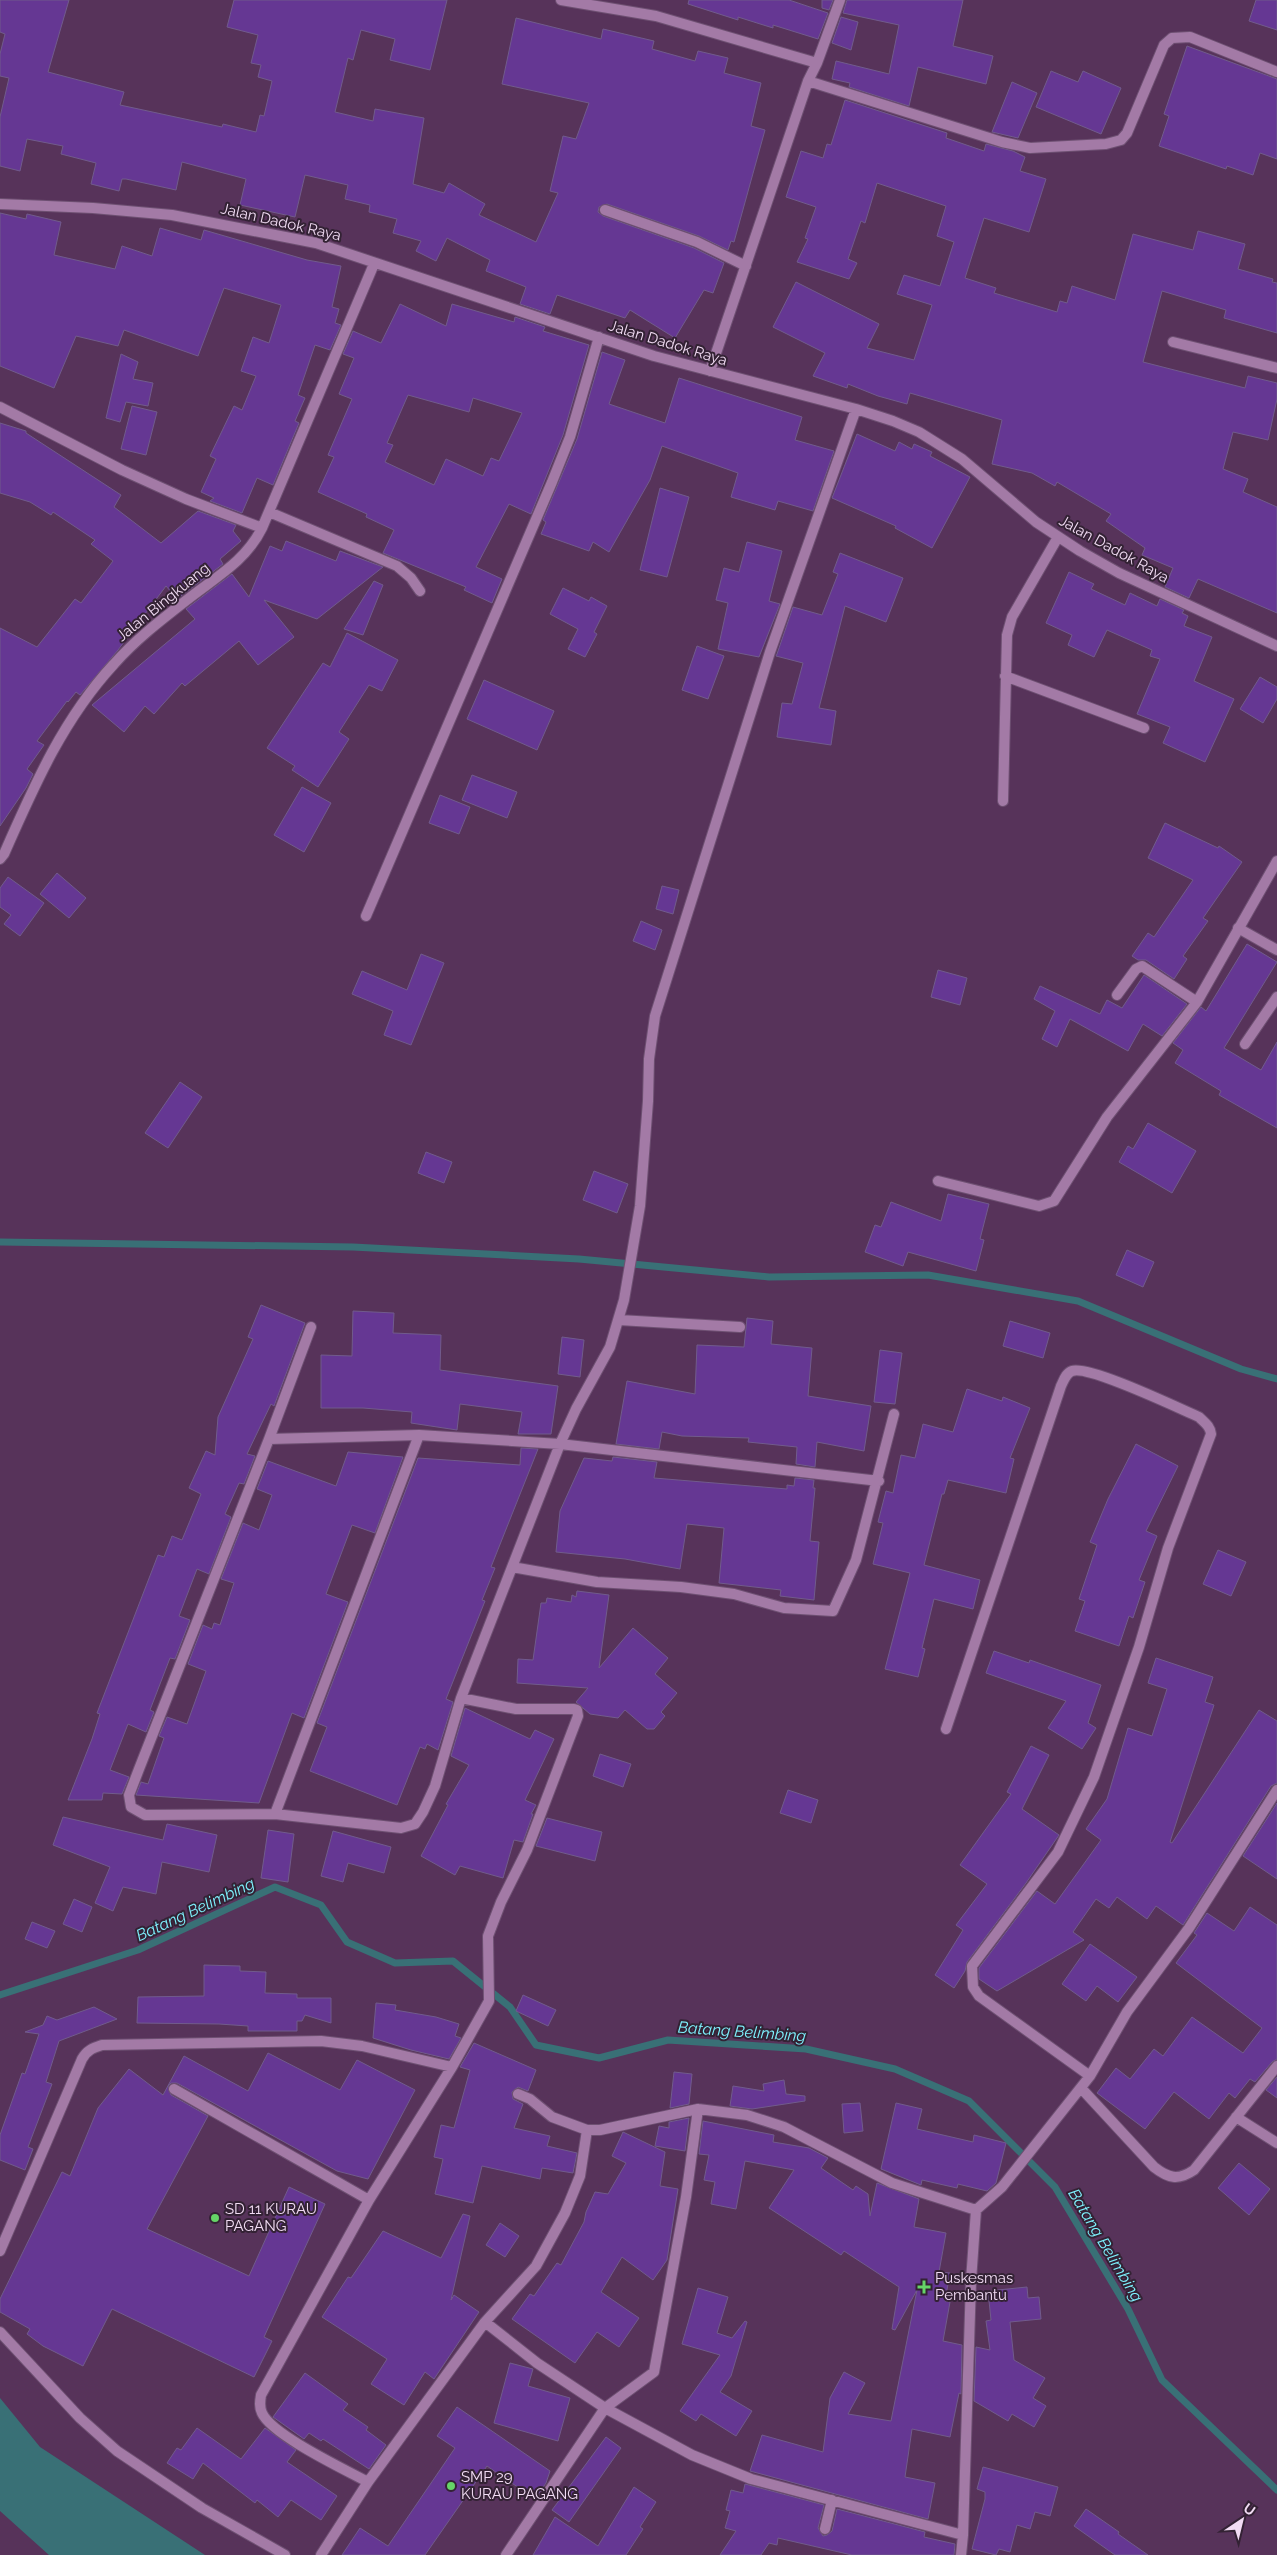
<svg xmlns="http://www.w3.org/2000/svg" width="1277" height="2555" font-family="Raleway,sans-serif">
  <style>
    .water { fill: #397076 }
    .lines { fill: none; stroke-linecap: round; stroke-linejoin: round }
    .stream { stroke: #397076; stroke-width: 7 }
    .building { fill: #653793; stroke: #715b8c; fill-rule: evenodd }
    .service-casing { stroke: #6e5072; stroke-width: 12 }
    .minor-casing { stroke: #6e5072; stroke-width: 12 }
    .service { stroke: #a37aa6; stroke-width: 10 }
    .minor { stroke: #a37aa6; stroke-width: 10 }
    .poi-dot { fill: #65d467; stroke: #332234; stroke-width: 2 }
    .labels { text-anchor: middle; stroke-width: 4; stroke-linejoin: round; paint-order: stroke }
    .street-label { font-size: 15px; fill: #f2dcf4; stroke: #332234 }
    .poi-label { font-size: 15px; fill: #f2dcf4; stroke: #332234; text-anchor: start }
    .water-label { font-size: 16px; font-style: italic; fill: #7ff3ff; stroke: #332234 }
  </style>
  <rect width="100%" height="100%" fill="#57335a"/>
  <path class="water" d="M0,2398L40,2447L205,2555H49L0,2511Z"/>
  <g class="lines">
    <path class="stream" d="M0,1242L353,1247L579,1259L769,1277L928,1275L1078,1301L1241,1369L1277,1379
      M0,1995L138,1950L275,1887L321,1905L347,1942L395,1963L453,1961L510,2007L536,2045L599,2058L668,2040L806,2049L895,2069L969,2101L1055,2187L1128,2309L1162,2380L1277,2490"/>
  </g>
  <path class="building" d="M0,0H69L48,72L124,92L120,105L222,127L223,124L256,132L260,115L264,116L272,81L258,77L261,65L251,63L258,35L227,27L234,0H447L430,70L390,60L395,39L361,30L353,60L348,58L335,112L373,121L375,109L424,118L413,184L444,193L449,183L485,204L479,215L536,242L558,193L550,191L563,136L576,139L589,103L502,84L516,18L601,39L603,29L654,41L652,49L695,61L698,51L728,58L724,73L761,83L751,126L765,130L734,242L731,241L728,250L699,236L607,204L599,207L598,212L603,216L694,248L724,263L713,293L704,290L675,338L630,310L625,318L557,295L550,314L520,304L526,287L486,271L490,260L447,238L436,261L416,251L421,241L393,233L397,219L369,212L370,205L345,199L348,185L305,175L295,217L240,205L246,179L182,162L176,190L126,179H122L119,191L91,184L96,163L61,154L63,146L27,139L20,171L0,166V117L9,78L0,76V54L5,34L0,32Z
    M689,0H789L828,13L818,39L773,25V28L738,17V20L688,4Z
    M822,0H833L829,10L822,8Z
    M847,0H963L953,46L993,56L986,84L918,67L909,106L849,87L850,83L832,79L836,61L889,74L899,25L843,13Z
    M1256,0H1277V30L1249,21Z
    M841,17L858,22L851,50L832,43Z
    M1187,46L1277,79V159L1260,153L1253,175L1227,166L1226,169L1159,146L1169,116L1164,114Z
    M1051,71L1078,82L1083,71L1121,88L1101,134L1036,107Z
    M1012,82L1037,93L1018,138L992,132Z
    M845,100L947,133L946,138L984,151L986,144L1013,151L1025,157L1020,171L1046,179L1029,232L984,218L965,278L996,288L994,293L1057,312L1060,301L1067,303L1072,286L1115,300L1133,234L1193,250L1198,231L1245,244L1238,269L1273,279L1272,282L1277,283V333L1224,318L1226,310L1162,291L1143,362L1245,388L1248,376L1277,383V399L1268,440L1233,432L1223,469L1248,479L1243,492L1277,507V613L1198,579L1189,598L1165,587L1173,568L1142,555L1145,548L1106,521L1111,514L1057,482L1055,486L1032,473L992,464L1002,420L910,393L907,404L878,396L848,384L847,388L813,376L825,353L773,327L796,282L879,324L867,348L914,360L932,305L897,294L904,275L940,286L954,242L937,236L946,206L877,183L865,223L861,221L848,259L857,263L849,279L797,262L808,239L805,238L816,207L786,197L801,151L823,158L827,144L831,145Z
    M0,213L26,219L27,214L61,222L54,255L115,269L122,246L152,256L160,228L201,240L204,230L307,260L341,266L332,307L339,309L335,323L341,325L330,350L315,345L298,395L305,398L295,421L299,423L273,485L257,478L242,513L210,501L214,498L201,492L216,459L210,456L234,406L242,410L256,376L241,371L253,337L269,343L281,305L224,288L198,356L124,330L118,346L76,336L54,388L0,366Z
    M400,304L446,326L452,304L514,322L515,317L545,327L543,331L589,345L563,435L531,514L509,504L476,567L502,579L492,603L464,590L466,587L383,553L394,530L366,517L367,514L318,492L334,457L328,455L352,399L339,394L354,358L343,354L353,331L381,343ZM408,395L469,412L473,398L522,413L499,461L491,458L483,476L446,459L434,485L385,462L393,445L387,443Z
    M602,352L625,360L609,404L665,423L679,378L802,417L795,440L834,451L813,511L778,501L775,510L731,497L738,473L662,446L650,480L609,552L593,542L589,551L541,534L546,522L543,520L577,439Z
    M121,354L138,362L133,379L153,383L148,406L126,402L120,422L106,418Z
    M132,406L157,412L146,455L121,449Z
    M0,423L26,431V433L121,495L114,507L161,543L198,511L236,525L233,531L241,541L220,559L223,564L177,599L166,586L118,650L80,695L76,692L68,702L67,701L37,741L44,745L27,769L33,774L26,788L0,826V628L37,647L75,599L81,603L113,561L91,544L95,540L53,512L51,515L30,502L0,493Z
    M857,434L895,451L899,442L912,449L914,444L932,452L930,456L970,477L932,548L895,528L896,526L832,498Z
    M660,488L689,497L667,577L640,570Z
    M286,541L336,561L340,551L383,567L317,619L264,600L294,637L258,665L239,641L185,686L182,683L154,714L145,706L124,732L92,705L195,619L186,609L232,574L249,597L270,546L282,551Z
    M747,542L782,551L769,601L780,604L759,657L718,649L728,603L716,600L724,568L739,572Z
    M840,553L903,578L886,622L845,606L819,708L836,711L831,745L777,737L782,703L792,704L803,663L776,656L777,654L793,607L822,615L838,574L833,572Z
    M1069,572L1094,584L1091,589L1125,605L1130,593L1157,606L1160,599L1184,610L1182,613L1188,616L1184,626L1212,637L1194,681L1234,699L1205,762L1163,743L1170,727L1137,714L1160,659L1150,656L1152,650L1107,630L1094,657L1068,645L1072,635L1046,623Z
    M374,581L383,585L363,635L344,629Z
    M563,588L589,601L591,597L607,606L594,632L597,634L585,657L568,649L578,629L550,614Z
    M347,633L398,660L382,691L369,685L339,732L349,739L318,787L292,770L295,766L267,748L323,663L330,667Z
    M697,646L724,656L708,699L682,690Z
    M1260,677L1277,687V699L1263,723L1240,709Z
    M484,680L554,711L537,750L467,719Z
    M472,775L517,792L507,818L462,800Z
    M302,787L331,803L304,852L274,835Z
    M440,795L470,807L459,834L429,823Z
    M1165,823L1218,848L1219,846L1242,862L1203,918L1208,921L1183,956L1187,959L1174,979L1146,960H1138L1132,956L1148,933L1154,937L1193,880L1148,858Z
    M57,873L86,898L69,918L40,894Z
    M8,877L44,903L20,936L4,924L11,915L0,907V888Z
    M662,886L679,890L673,914L656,909Z
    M641,921L662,930L655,950L633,941Z
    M1247,944L1277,962L1224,1048L1261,1070L1277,1042V1128L1219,1095L1221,1091L1175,1063L1183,1050L1173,1043L1201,1007L1206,1011Z
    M421,954L444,963L411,1045L384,1035L393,1011L352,994L362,971L407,990Z
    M938,970L967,978L960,1005L931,997Z
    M1144,975L1187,1004L1162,1036L1143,1024L1128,1051L1070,1019L1057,1047L1042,1039L1055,1011L1034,999L1040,986L1100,1014L1107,1000L1122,1008Z
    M180,1082L202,1097L168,1148L145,1133Z
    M1148,1123L1196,1151L1172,1193L1119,1162L1128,1146L1133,1149Z
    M426,1152L452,1162L444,1183L418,1173Z
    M594,1171L628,1184L617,1213L583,1200Z
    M948,1194L989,1204L980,1239L984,1240L976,1271L908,1252L903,1266L865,1252L875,1225L881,1227L891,1202L941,1221Z
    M1127,1250L1154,1262L1143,1287L1116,1275Z
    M261,1305L305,1323L274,1406L271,1404L247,1454L255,1456L244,1484L239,1483L225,1514L231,1517L209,1574L197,1569L179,1616L190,1620L175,1659L170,1658L150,1710L154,1712L146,1732L128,1724L110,1770L129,1777L122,1794L103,1793L102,1800H68L92,1739L100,1714L97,1713L158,1555L164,1557L172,1536L182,1540L201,1494L189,1488L206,1451L215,1455L218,1417L253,1339L248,1337Z
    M353,1311L394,1313L393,1333L441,1335L440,1370L558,1386L551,1434H518L522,1412L460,1404L457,1430L411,1423L412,1412L363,1408H321V1355L352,1356Z
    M747,1318L773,1321L771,1344L812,1348L808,1396L871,1406L864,1451L817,1442L815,1467L796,1464L797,1447L748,1442L749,1438L682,1436L662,1432L659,1449L616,1444L627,1381L695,1394L697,1345L744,1347Z
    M1010,1321L1050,1333L1043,1358L1003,1346Z
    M562,1337L584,1340L580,1377L558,1374Z
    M880,1350L902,1353L895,1404L874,1402Z
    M967,1389L1002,1401L1003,1397L1030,1408L1010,1458L1014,1459L1006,1493L948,1480L944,1494H942L924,1565L980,1580L973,1609L934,1599L922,1648L925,1649L918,1677L885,1669L910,1573L873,1564L883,1523L878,1522L886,1491L893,1493L901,1455L915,1458L923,1424L953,1432Z
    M1136,1444L1178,1466L1146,1531L1157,1536L1139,1580L1145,1582L1133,1618L1129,1616L1119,1646L1075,1631L1085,1601L1079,1599L1097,1545L1090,1542L1108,1499Z
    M521,1448L538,1449L491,1567L495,1568L482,1600L485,1601L446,1699L453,1702L438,1750L427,1744L425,1749L420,1747L397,1805L310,1771L327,1727L317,1723L418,1458L520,1465Z
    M348,1452L403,1457L375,1533L352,1525L326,1594L348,1602L304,1718L292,1713L259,1803L136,1795L141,1782L148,1784L164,1738L159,1736L167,1717L187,1724L206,1671L188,1664L203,1625L212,1629L214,1623L220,1625L234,1583L221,1579L243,1523L259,1530L272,1495L257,1489L268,1461L336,1486Z
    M613,1457L657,1462L654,1478L787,1489V1485L794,1486L795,1478L814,1480L813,1488H815L810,1541L819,1542L814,1600L780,1596L781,1590L719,1583L724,1528L687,1524L680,1569L625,1559L556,1552L560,1511L584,1458L612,1461Z
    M1218,1550L1246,1562L1231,1596L1203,1584Z
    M577,1591L609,1595L599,1668L633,1628L668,1658L655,1674L677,1693L661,1712L665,1716L654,1729H647L625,1710L618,1718L590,1714L576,1702L588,1688L517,1683L518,1659L533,1660L541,1603H546L547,1598L571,1602L572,1595L576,1597Z
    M994,1651L1029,1663L1030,1660L1101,1685L1088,1723L1096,1728L1082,1749L1048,1728L1066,1701L986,1673Z
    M1156,1658L1213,1677L1205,1702L1214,1705L1170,1842L1172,1843L1259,1710L1277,1721V1783L1271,1786L1183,1925L1156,1906L1147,1919L1117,1897L1109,1908L1096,1899L1073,1932L1084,1940L997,1991L979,1979V1968L1037,1891L1055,1904L1101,1840L1086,1829L1107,1799L1128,1728L1152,1736L1167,1689L1148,1683Z
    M465,1708L530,1739L535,1730L554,1739L525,1800L536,1805L531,1814H533L523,1842L514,1840L503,1878L460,1866L455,1875L421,1856L448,1805L446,1804L469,1765L451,1756Z
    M1031,1746L1049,1755L1022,1809L1059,1835L1026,1883L967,1962L965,1971L954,1988L935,1975L963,1930L956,1925L987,1884L960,1865L1011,1794L1007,1792Z
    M600,1754L631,1764L623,1787L593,1776Z
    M788,1790L818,1800L811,1823L780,1813Z
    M1277,1803V1879L1243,1856Z
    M63,1817L163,1840L167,1824L217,1835L209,1872L162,1862L156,1894L123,1887L113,1911L95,1903L110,1867L53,1845Z
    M547,1818L602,1832L595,1861L536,1846Z
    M268,1830L294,1834L288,1882L261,1878Z
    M333,1831L391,1847L384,1873L348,1863L343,1882L321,1876Z
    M74,1899L92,1907L82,1932L63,1924Z
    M1250,1907L1277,1925V2059L1272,2062L1255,2082L1250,2079L1235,2098L1229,2093L1209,2119L1174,2092L1145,2129L1097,2093L1116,2068L1130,2079L1154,2049L1163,2056L1192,2017L1243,2053L1262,2028L1176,1963L1197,1935L1194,1933L1207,1913L1234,1931Z
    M32,1922L55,1931L47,1948L25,1939Z
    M1090,1944L1137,1977L1118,2002L1097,1986L1086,2001L1062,1984Z
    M204,1965L240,1966V1971L266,1972L265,1993L297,1994V1998H331V2023L305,2015L302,2021H297V2031H248V2026L219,2024L137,2023L138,1997L204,1996Z
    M523,1995L556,2010L548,2026L516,2011Z
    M376,2003L396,2005L395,2010L436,2017L459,2024L455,2036L461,2038L449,2059L411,2050L373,2038Z
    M94,2007L117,2019L59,2041L46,2082L52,2084L28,2147L33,2149L25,2170L0,2160V2135L22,2073L25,2074L39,2034L25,2032L43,2025L47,2016L57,2020Z
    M474,2043L536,2070L528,2091L518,2087L512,2092L513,2099L523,2104L514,2128L550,2136L547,2146L577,2153L573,2173L542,2168L540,2179L482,2166L473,2203L435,2194L443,2159L434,2157L441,2125L454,2128L470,2070L460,2067Z
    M268,2053L340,2090L357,2060L415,2090L368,2179L337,2171L177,2083H171L168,2086L171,2095L208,2116L147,2229L249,2276L289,2187L325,2204L264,2337L272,2341L254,2377L112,2309L83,2366L43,2346L27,2334L30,2329L0,2312V2299L62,2172L70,2176L98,2108L129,2069L163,2095L184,2056L248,2091Z
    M674,2072L692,2074L689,2104L670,2108Z
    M1277,2077V2098L1266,2090Z
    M784,2080L786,2094L805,2096V2101L752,2109L730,2106L733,2086L764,2091L763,2084Z
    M860,2103L863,2131L844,2133L842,2104Z
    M896,2103L922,2109L917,2129L973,2142L974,2135L1006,2143L996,2183L987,2191L958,2184L957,2188L922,2180L921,2185L881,2169Z
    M689,2118L685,2151L655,2146L659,2126L669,2128V2122Z
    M703,2121L774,2135L773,2142L809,2148L828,2158L821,2168L853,2190L856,2186L868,2194L870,2216L877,2183L919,2199L914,2227L946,2233L939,2272L950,2273L945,2301L950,2302L943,2341L962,2345L961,2394L959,2393L950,2437L912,2429L905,2477L935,2483L928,2519L750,2471L762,2435L823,2452L830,2398L844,2372L865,2383L848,2414L891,2421L917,2290L895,2330L892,2329L899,2287L844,2251L841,2255L769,2208L794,2170L745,2161L736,2209L711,2204L715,2182L704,2180L709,2155L699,2154Z
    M623,2132L665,2152L660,2186L678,2189L667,2260L653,2280L622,2257L601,2292L639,2318L619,2347L597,2332L575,2363L512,2319L530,2294L534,2296L557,2263L561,2265L584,2222L586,2212L595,2192L608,2194L626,2163L612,2156Z
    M1239,2163L1270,2189L1249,2215L1218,2188Z
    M463,2214L470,2216L451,2300L454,2295L479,2312L434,2379L425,2372L404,2405L371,2384L387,2359L322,2317L348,2277L351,2278L383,2231L441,2258Z
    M500,2223L519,2236L505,2257L486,2245Z
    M1027,2287L1028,2298L1039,2297L1041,2319L1010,2322L1014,2360L1045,2378L1033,2398L1046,2406L1034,2427L1012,2414L1008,2421L974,2401L976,2347L990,2350L986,2321L991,2320L988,2291Z
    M698,2288L728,2297L717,2333L732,2338L745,2321L747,2322L731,2376L720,2392L752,2411L736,2436L701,2414L696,2421L680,2411L720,2355L682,2344Z
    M510,2363L533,2369L528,2386L570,2398L558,2441L494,2423Z
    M305,2373L348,2404L343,2410L368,2427L366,2430L386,2445L369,2469L323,2439L321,2441L309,2433L304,2439L273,2417Z
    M457,2407L550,2471L546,2483L535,2499L487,2466L425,2555H342L360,2528L388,2546L455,2448L437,2436Z
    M197,2428L241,2459L265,2428L296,2450L287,2462L337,2496L321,2520L291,2500L278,2517L257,2500L255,2503L203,2463L193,2479L167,2463L177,2448L181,2450Z
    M606,2437L621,2448L569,2522L552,2510Z
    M983,2467L1058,2487L1050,2516L1035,2512L1030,2529L1017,2525L1010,2552L999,2549L996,2555L972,2549L985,2499V2492L977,2489Z
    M745,2484L824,2505L818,2528L823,2536L827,2535L832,2531L837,2509L925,2532L924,2537L955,2544L954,2555H852L778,2538L777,2545L769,2543L761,2555H720L736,2531L725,2528L730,2511L726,2510L731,2490L743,2493Z
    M634,2487L656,2502L640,2527L643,2529L626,2555H533L555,2517L598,2546Z
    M1086,2509L1119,2532L1118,2534L1148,2555H1115L1074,2526Z"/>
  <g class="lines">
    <defs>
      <path id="service" d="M1238,928L1277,950
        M1245,1044L1277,997"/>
      <path id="minor" d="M561,0L656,16L817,63
        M808,81L1002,142L1030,148L1106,144L1121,140L1127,133L1164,45L1172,38L1190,37L1277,72
        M0,204L93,208L172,215L316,243L654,356L856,409L893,421L919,432L962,459L1036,522L1080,551L1119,573L1277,646
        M605,210L697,242L746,266
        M1173,342L1277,368
        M710,371L808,81L817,63L840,0
        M0,407L122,470L186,499L262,528L374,264
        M856,409L770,652L655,1016L649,1059L648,1101L640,1206L624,1300L610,1347L576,1409L560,1444L461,1698L435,1786L423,1812L415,1824L401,1828L275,1814L145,1815L131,1807L129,1795L139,1769L269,1439L419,1435L560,1444L879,1481
        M269,512L397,566L411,578L420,591
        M1005,676L1144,728
        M1003,801L1007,635L1012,617L1058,537
        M0,859L4,854C34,786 63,719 114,664C137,638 165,617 192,596C218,576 247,559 262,528
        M366,916L552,482L570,437L599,337
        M1117,995L1136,969L1142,966L1197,1002
        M938,1181L1039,1206L1054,1201L1107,1117L1197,1002L1277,861
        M619,1320L740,1327
        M269,1439L311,1327
        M512,1567L597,1582L681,1587L734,1594L784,1608L833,1611L856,1560L894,1414
        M946,1729L1061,1386C1064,1380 1066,1373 1072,1371C1089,1365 1178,1408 1199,1417C1205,1423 1210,1426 1211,1434L1168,1548L1139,1647L1094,1777L1058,1852L972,1966L973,1987L979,1996L1090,2076
        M275,1814L419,1435
        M1081,2088L1154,2167C1168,2178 1178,2181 1194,2170L1277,2066
        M174,2089L369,2200
        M698,2109L686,2197L654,2372L605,2408L692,2455L751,2479L963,2535
        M1236,2117L1277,2143
        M587,2130H600L698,2109L747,2115L784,2127L892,2183L976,2210
        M0,2251L82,2059C87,2050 93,2048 102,2045L321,2041L362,2046L452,2067
        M485,2322L537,2363L605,2408L506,2555
        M0,2332L80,2418L117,2451L202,2508L285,2555
        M368,2482C344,2469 272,2435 262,2413C259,2407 260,2401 261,2395L369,2200L452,2067L489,2001L488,1936L501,1902L527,1850L578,1716L577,1710L574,1709H516L461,1698
        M825,2529L832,2500
        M321,2555L368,2482L485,2322L536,2266L565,2213L580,2176L587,2130L552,2117L530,2099L518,2094
        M961,2555L963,2535L971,2281L976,2210L1002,2187L1090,2076L1127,2012L1189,1928L1277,1790"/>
    </defs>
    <use href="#service" class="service-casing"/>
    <use href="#minor" class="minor-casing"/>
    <use href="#service" class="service"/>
    <use href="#minor" class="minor"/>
  </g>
  <g class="poi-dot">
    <circle cx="215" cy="2218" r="5"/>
    <path d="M921.5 2279.5h5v5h5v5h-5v5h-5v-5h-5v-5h5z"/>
    <circle cx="451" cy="2486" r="5"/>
  </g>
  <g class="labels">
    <g class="street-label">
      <text transform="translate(281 222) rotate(13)" y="5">Jalan Dadok Raya</text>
      <text transform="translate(668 343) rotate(17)" y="5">Jalan Dadok Raya</text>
      <text transform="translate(1114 549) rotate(29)" y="5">Jalan Dadok Raya</text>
      <text transform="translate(163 602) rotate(-39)" y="5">Jalan Bingkuang</text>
    </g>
    <g class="poi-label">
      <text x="225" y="2214">SD 11 KURAU<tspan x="225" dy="17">PAGANG</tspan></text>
      <text x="935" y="2283">Puskesmas<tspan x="935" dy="17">Pembantu</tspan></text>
      <text x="461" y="2482">SMP 29<tspan x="461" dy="17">KURAU PAGANG</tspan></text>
    </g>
    <g class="water-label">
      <text transform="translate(195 1909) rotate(-25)" y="6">Batang Belimbing</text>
      <text transform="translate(742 2031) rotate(4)" y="6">Batang Belimbing</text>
      <text transform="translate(1106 2245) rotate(59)" y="6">Batang Belimbing</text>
    </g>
  </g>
  <g transform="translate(1242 2520) rotate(35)" stroke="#332234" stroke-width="4" paint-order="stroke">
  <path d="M0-4L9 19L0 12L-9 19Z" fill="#f2dcf4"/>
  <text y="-8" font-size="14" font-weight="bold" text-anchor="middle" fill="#f2dcf4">U</text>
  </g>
</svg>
